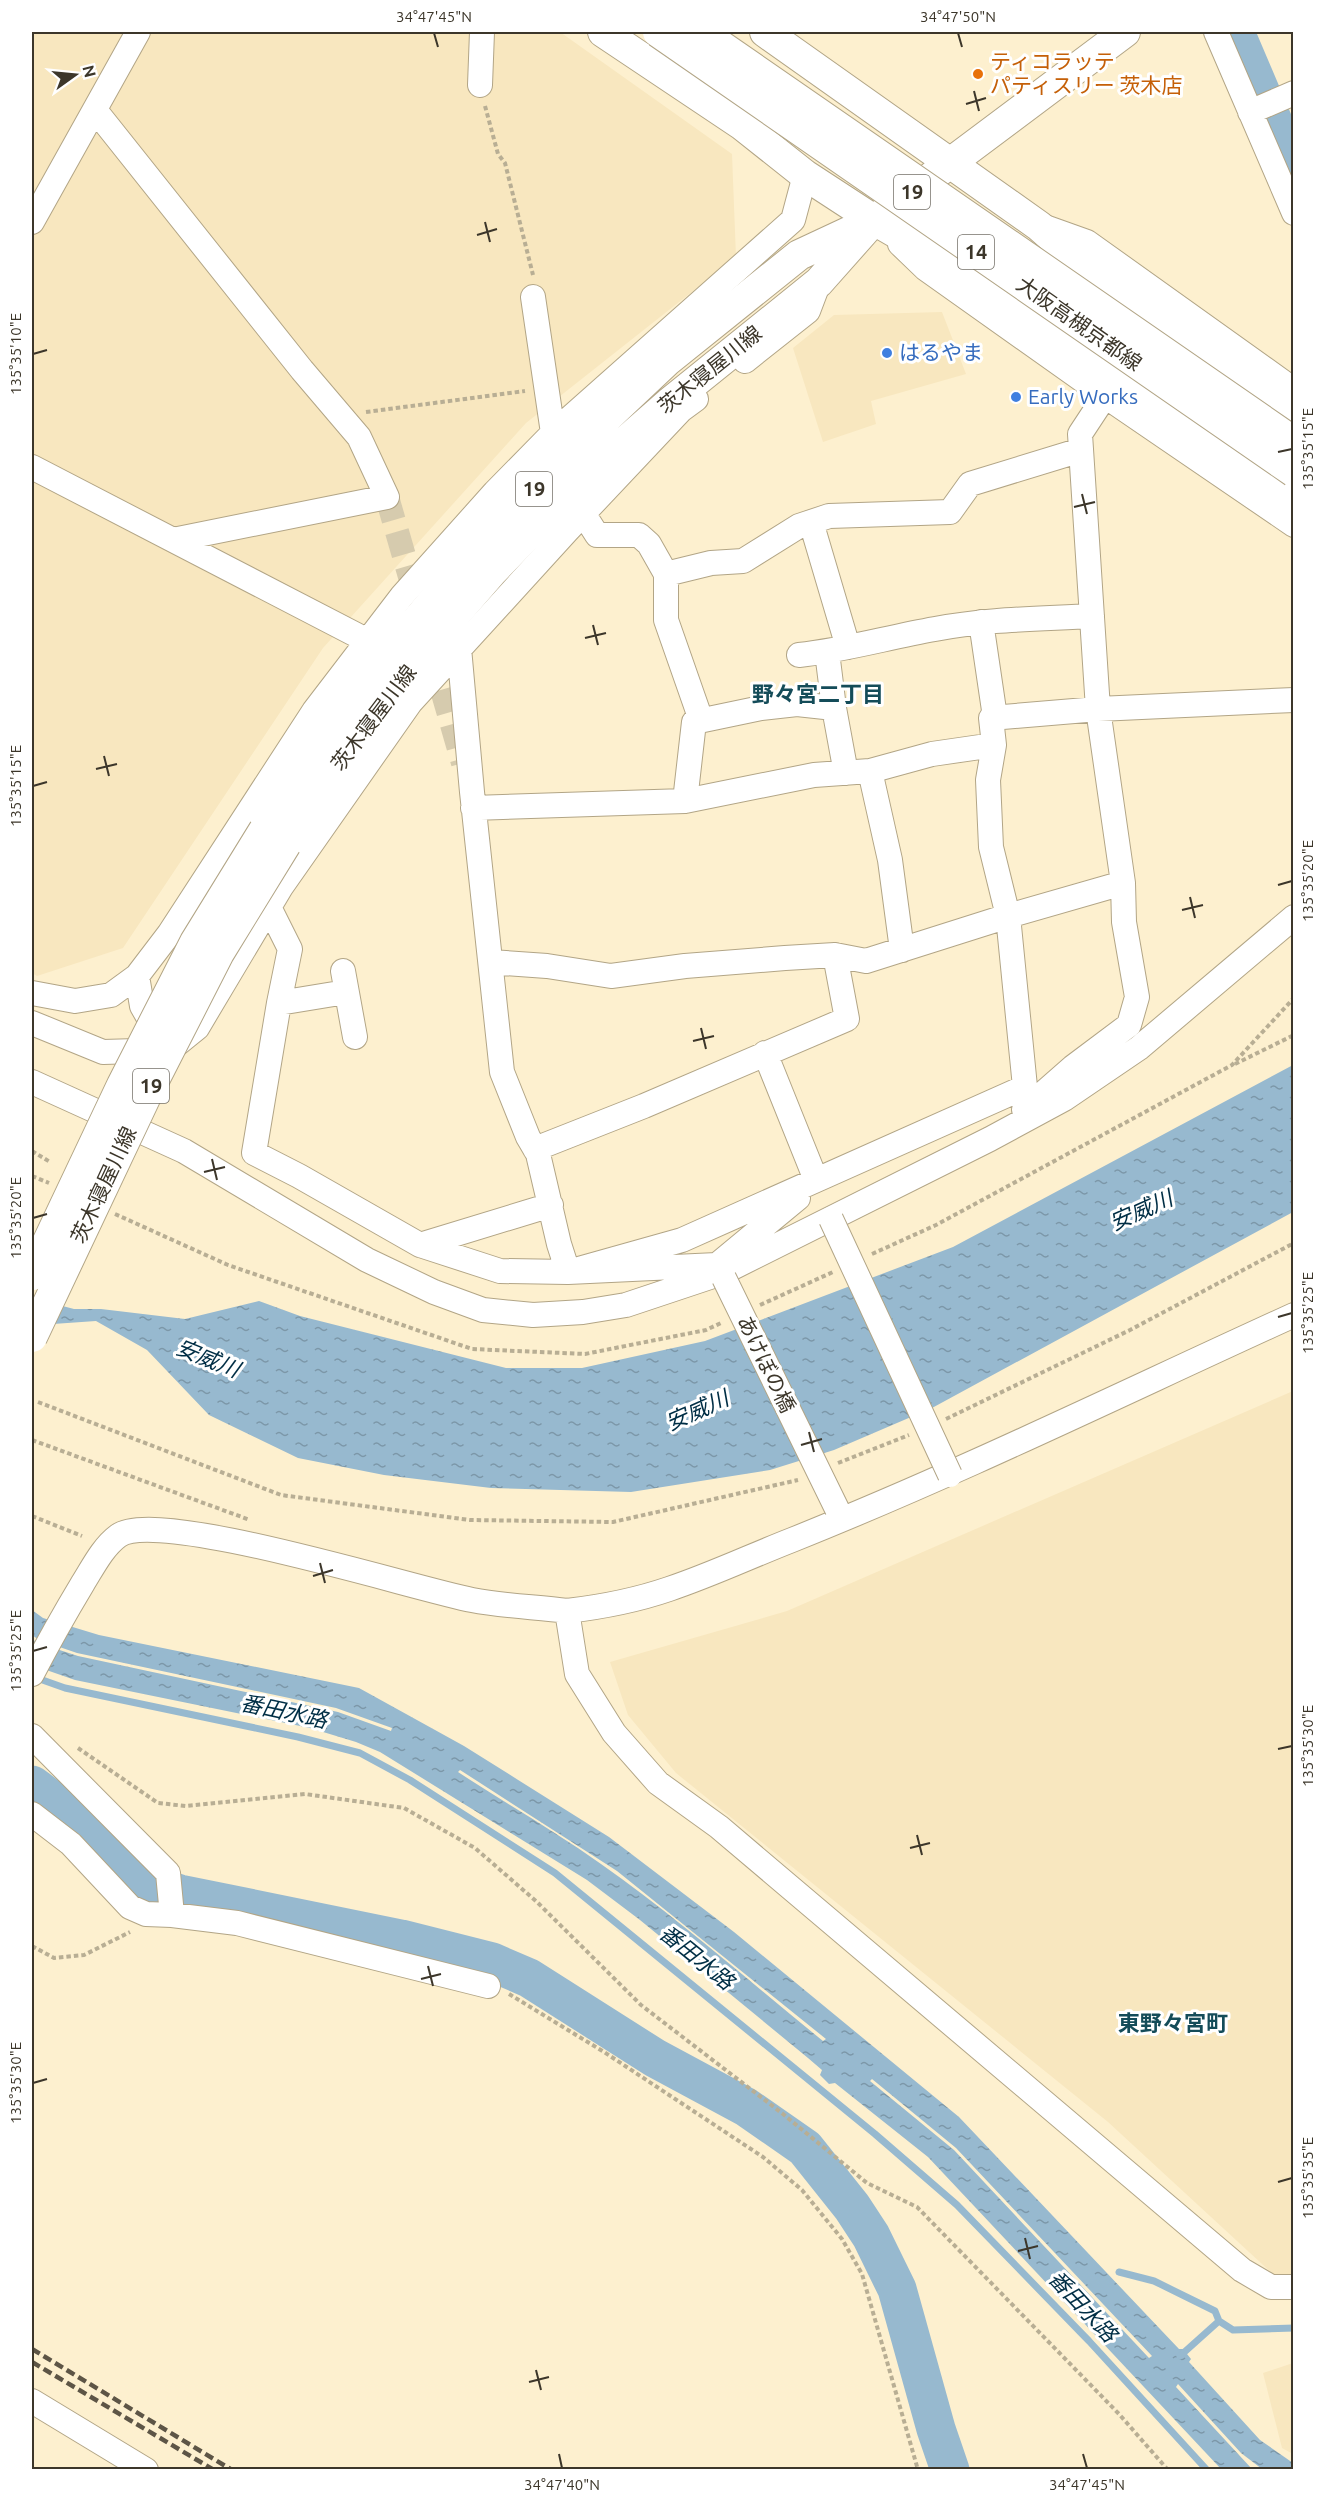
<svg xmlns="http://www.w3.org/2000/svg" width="1325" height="2501" font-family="Ubuntu,'Noto Sans JP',sans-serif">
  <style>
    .built { fill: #f8e7bf }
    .water { fill: url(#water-ripples); fill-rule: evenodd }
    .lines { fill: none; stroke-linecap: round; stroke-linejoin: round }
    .stream { stroke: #97b9cf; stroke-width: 7 }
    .river { stroke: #97b9cf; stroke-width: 39 }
    .minor-tunnel { stroke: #d6cbae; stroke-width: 24; stroke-dasharray: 24 12; stroke-linecap: butt }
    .minor-casing { stroke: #b2a586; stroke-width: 26 }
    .major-casing { stroke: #b2a586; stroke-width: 32 }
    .path { stroke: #b8ae94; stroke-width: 4; stroke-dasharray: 4.5 3; stroke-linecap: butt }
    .minor { stroke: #fff; stroke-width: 24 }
    .major { stroke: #fff; stroke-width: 30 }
    .rail { stroke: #5d5546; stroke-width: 4.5; stroke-dasharray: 9 4.5; stroke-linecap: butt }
    .minor-bridge-casing { stroke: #b2a586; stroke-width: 26; stroke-linecap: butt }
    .major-bridge-casing { stroke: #b2a586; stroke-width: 32; stroke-linecap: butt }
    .minor-bridge { stroke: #fff; stroke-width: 24 }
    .major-bridge { stroke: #fff; stroke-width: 30 }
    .ticks { fill: none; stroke: #3c362a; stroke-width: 2 }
    .food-dot { fill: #e8710a; stroke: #fff; stroke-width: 2 }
    .shop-dot { fill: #3f7fe0; stroke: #fff; stroke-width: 2 }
    .labels { text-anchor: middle; stroke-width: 6; stroke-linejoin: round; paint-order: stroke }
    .shield { fill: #fff; stroke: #76726a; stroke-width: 1.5 }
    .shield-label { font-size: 20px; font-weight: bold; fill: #3c362a }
    .food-label { font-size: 21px; fill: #c56008; stroke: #fff; text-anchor: start }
    .street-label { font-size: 21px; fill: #3c362a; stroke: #fff }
    .shop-label { font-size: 21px; fill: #366cbe; stroke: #fff; text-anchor: start }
    .neighbourhood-label { font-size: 22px; font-weight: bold; fill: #144c59; stroke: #fff }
    .water-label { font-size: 22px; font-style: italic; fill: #002e45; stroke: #fff }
    .neatline { fill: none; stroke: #3c362a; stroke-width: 2 }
    .ticks-label { font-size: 15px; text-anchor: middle; fill: #3c362a }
  </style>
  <defs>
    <pattern id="water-ripples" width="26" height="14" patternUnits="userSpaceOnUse" patternTransform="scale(1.5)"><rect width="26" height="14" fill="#97b9cf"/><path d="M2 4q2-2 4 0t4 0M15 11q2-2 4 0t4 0" fill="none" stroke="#7c97a8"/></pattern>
  </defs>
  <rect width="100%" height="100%" fill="#fdf0cf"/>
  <path class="built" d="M32,32H560L732,154L736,257L526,423L323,648L123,948L37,976L32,973Z
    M942,312L966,374L871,401L876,424L823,442L793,348L834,315Z
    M1293,1391V2276L1276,2277L1108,2122L676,1773L628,1715L610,1662L787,1611Z
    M1293,2363H1294L1293,2454L1282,2448L1263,2373Z"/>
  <path class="water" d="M1293,1065V1212L932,1408L834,1450L770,1470L631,1492L491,1488L384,1475L298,1458L209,1415L147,1350L96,1321L53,1324L32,1322V1298L74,1309H101L185,1319L259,1301L300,1316L506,1368H582L705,1341L953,1247Z
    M32,1610L43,1618L99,1635L359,1688L464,1746L609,1837L734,1932L959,2117L1179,2349H1183L1191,2359L1189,2362L1260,2440L1293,2463V2469H1262L1241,2453L1178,2384L1176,2387L1252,2469H1221L928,2157L835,2083L829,2084L820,2075L822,2070L808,2058L640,1920L587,1880L380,1752L356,1742L310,1728L75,1680L32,1665V1639L38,1643L78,1656L338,1712L391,1731L392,1728L336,1708L77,1653L39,1640L32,1635ZM460,1770L617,1871L826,2039L823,2041C750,1982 678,1918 601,1864C555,1831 505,1803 458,1772ZM872,2079L956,2148L1152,2356L1149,2358L954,2150L870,2081Z"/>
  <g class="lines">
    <path class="stream" d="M34,1677L65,1688L298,1737L360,1753L410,1780L555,1873L875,2134L957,2205L1089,2341L1207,2470
      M852,2207L863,2203
      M1119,2272L1154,2281L1215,2311L1219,2321
      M1180,2356L1219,2321L1233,2330L1294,2328"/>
    <path class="river" d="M1235,32L1294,171
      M32,1785C84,1821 116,1876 180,1894L401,1939L492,1962L529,1978L655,2058L746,2107L805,2148L852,2207L871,2236L897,2289L936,2429L950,2470"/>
    <path class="minor-tunnel" d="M387,497L417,601
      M432,655L463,763"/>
    <defs>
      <path id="minor" d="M1216,32L1294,213
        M480,85L482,32
        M95,110L302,370L359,437L387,497L173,540
        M1250,112L1294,93
        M32,222L138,32
        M1045,227L1087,242L1294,390
        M900,244L926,269L1105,396L1294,525
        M533,297L553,433
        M745,361L808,311L819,282
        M32,467L368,641
        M583,513L597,535H639L649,544L666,574L711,563L743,561L799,526L829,516L950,512L970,484L1081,450
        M811,522L848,647
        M666,574V620L701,720
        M981,622L995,717
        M459,648L472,792L502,1072L528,1137L538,1154L559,1244L568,1272
        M827,652L834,708L846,773
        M799,655C845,650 889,637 935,629C987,619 1039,619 1092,616
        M870,771L890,860L902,950
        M685,801L694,722L761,708L797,704L834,708
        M473,808L685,801L814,775L870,771L932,754L994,745
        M269,907L290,949L279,1003L254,1153L299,1176L420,1245L500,1271L568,1272L717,1265L721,1272
        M491,962L547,966L611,976L685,966L785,958L835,955L866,961L1008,916L1123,883L1098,709L1080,434L1105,396
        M343,971L355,1037
        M137,976L142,1006L159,1036
        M32,993L75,1001L111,995L137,976L169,934L314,711L402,596L495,492L553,433L793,220L805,175
        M279,1003L346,992
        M32,1023L103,1052L137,1051L176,1045L197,1028L281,887L410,703L567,531L681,410L696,399
        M765,1053L816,1180
        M32,1082L184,1151L367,1260L434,1292L483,1310L533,1315L583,1312L626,1305L722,1273L990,1139L1064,1099L1139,1048L1294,917
        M1024,1110L1073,1067L1129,1025L1137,997L1124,922L1123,883
        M535,1149L644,1106L847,1019L835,955
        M420,1245L551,1205
        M717,1265L798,1198
        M568,1272L682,1240L1025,1087L1008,916L991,847L988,780L994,745L991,718L1098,709L1294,700
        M1294,1315C1127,1391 962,1472 792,1540C751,1556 711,1575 669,1589C637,1600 601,1607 567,1611L577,1674L614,1733L658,1783L719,1827L1242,2270L1271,2287H1294
        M32,1674C48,1643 65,1613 83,1583C93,1567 103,1547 118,1536C156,1507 415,1589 472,1600C503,1606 536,1607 567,1611
        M32,1736L168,1873L172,1915
        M32,1814L71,1844L130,1907L146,1914L172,1915L237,1923L488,1986
        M32,2401L146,2470"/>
      <path id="major" d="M603,32L742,125L805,175L874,220L950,264L1294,504
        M765,32L1039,226L1082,264L1294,411
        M264,830L329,732L390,652L475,551L565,457L667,361L799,255L874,220L1125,32
        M286,844L350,746L410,667L493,571L579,482L669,403L819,282L866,229"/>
    </defs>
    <use href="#minor" class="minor-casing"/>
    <use href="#major" class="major-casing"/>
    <path class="path" d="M485,106L498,154L505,163L533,275
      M366,412L525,391
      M1235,1064L1294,1035
      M32,1151L50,1162
      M32,1176L49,1183
      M115,1214L228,1265L472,1349L585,1354L706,1330L721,1323
      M872,1254L936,1225L1232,1065L1294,998
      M760,1305L833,1272
      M38,1402L281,1495L470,1520L613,1522L798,1480
      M946,1419L1130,1330L1294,1243
      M32,1440L250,1520
      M838,1463L909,1435
      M32,1516L82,1536
      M78,1748L158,1803L186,1806L305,1794L404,1808L475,1848L537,1902L641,2005L783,2114L867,2183L917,2207L1119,2414L1168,2470
      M32,1946L54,1958L84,1955L130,1932
      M509,1994L604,2052L763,2157L802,2190L842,2239L862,2274L918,2470"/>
    <use href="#minor" class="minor"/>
    <use href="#major" class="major"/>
    <path class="rail" d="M32,2349L232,2470
      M32,2362L214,2470"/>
    <defs>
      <path id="minor-bridge" d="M831,1219L950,1475
        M724,1278L837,1509"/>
      <path id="major-bridge" d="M658,32L1294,472
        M701,32L1294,442
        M32,1275L122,1085L195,942L264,830
        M32,1337L146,1096L219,953L286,844"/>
    </defs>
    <use href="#minor-bridge" class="minor-bridge-casing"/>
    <use href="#major-bridge" class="major-bridge-casing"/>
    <use href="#minor-bridge" class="minor-bridge"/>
    <use href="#major-bridge" class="major-bridge"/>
  </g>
  <path class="ticks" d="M434,33L438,47M958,33L962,47M974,91L979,111M966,104L986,98M485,222L490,242M477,235L497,229M33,354L47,350M1278,452L1292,449M1082,494L1087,514M1074,507L1095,502M593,625L598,645M585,638L606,633M104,756L109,776M96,769L117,764M33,786L47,782M1278,885L1292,881M1190,897L1195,918M1182,910L1203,905M701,1028L706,1049M693,1041L714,1036M212,1159L217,1180M204,1172L225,1167M33,1218L47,1214M1278,1317L1292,1313M809,1432L814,1452M801,1445L822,1439M320,1563L325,1583M313,1576L333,1570M33,1651L47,1647M1278,1749L1292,1746M917,1835L922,1855M910,1848L930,1843M428,1966L433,1986M421,1979L441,1974M33,2083L47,2079M1278,2182L1292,2178M1025,2238L1030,2259M1018,2251L1038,2246M536,2370L541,2390M529,2382L549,2377M559,2454L562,2468M1083,2454L1087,2468"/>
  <circle class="food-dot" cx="978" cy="74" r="6"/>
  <g class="shop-dot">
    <circle cx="887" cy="353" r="6"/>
    <circle cx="1016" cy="397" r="6"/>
  </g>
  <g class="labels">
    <g class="shield">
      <rect x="894" y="175" width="36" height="34" rx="4.5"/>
      <rect x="958" y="235" width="36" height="34" rx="4.5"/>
      <rect x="516" y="472" width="36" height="34" rx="4.5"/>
      <rect x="133" y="1069" width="36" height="34" rx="4.5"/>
    </g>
    <g class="shield-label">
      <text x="912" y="199">19</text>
      <text x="976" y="259">14</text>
      <text x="534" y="496">19</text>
      <text x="151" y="1093">19</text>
    </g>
    <g class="food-label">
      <text x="990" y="69">ティコラッテ<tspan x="990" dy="24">パティスリー 茨木店</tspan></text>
    </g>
    <g class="street-label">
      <text transform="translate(1079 324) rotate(35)" y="7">大阪高槻京都線</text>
      <text transform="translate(710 370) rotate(-39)" y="7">茨木寝屋川線</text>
      <text transform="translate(374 718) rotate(-53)" y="7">茨木寝屋川線</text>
      <text transform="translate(104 1185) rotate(-65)" y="7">茨木寝屋川線</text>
      <text transform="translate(766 1364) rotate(64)" y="7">あけぼの橋</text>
    </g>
    <g class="shop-label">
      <text x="899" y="360">はるやま</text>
      <text x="1028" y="404">Early Works</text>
    </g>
    <g class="neighbourhood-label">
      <text x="818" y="702">野々宮二丁目</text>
      <text x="1173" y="2031">東野々宮町</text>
    </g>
    <g class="water-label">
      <text transform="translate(1141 1210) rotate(-24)" y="8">安威川</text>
      <text transform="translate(208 1358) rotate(22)" y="8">安威川</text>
      <text transform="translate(697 1410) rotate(-24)" y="8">安威川</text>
      <text transform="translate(284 1711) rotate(12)" y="8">番田水路</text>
      <text transform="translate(697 1957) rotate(39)" y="8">番田水路</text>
      <text transform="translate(1083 2306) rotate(47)" y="8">番田水路</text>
    </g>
  </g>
  <rect width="1325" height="2501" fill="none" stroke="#ffffff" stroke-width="66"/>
  <g transform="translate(75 75) rotate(75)" stroke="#ffffff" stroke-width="4.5" paint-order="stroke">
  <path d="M0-4.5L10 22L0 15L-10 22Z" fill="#3c362a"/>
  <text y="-9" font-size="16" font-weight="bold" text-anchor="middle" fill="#3c362a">N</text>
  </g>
  <rect x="33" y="33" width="1259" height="2435" class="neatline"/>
  <g class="ticks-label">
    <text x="434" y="22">34°47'45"N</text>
    <text x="958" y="22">34°47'50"N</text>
    <text transform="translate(16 354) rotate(-90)" y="5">135°35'10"E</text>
    <text transform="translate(1308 449) rotate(-90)" y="5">135°35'15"E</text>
    <text transform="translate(16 786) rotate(-90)" y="5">135°35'15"E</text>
    <text transform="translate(1308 881) rotate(-90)" y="5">135°35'20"E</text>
    <text transform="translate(16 1218) rotate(-90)" y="5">135°35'20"E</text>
    <text transform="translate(1308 1313) rotate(-90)" y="5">135°35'25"E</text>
    <text transform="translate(16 1651) rotate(-90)" y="5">135°35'25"E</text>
    <text transform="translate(1308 1746) rotate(-90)" y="5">135°35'30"E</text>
    <text transform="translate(16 2083) rotate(-90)" y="5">135°35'30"E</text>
    <text transform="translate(1308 2178) rotate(-90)" y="5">135°35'35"E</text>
    <text x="562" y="2490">34°47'40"N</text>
    <text x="1087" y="2490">34°47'45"N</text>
  </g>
</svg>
